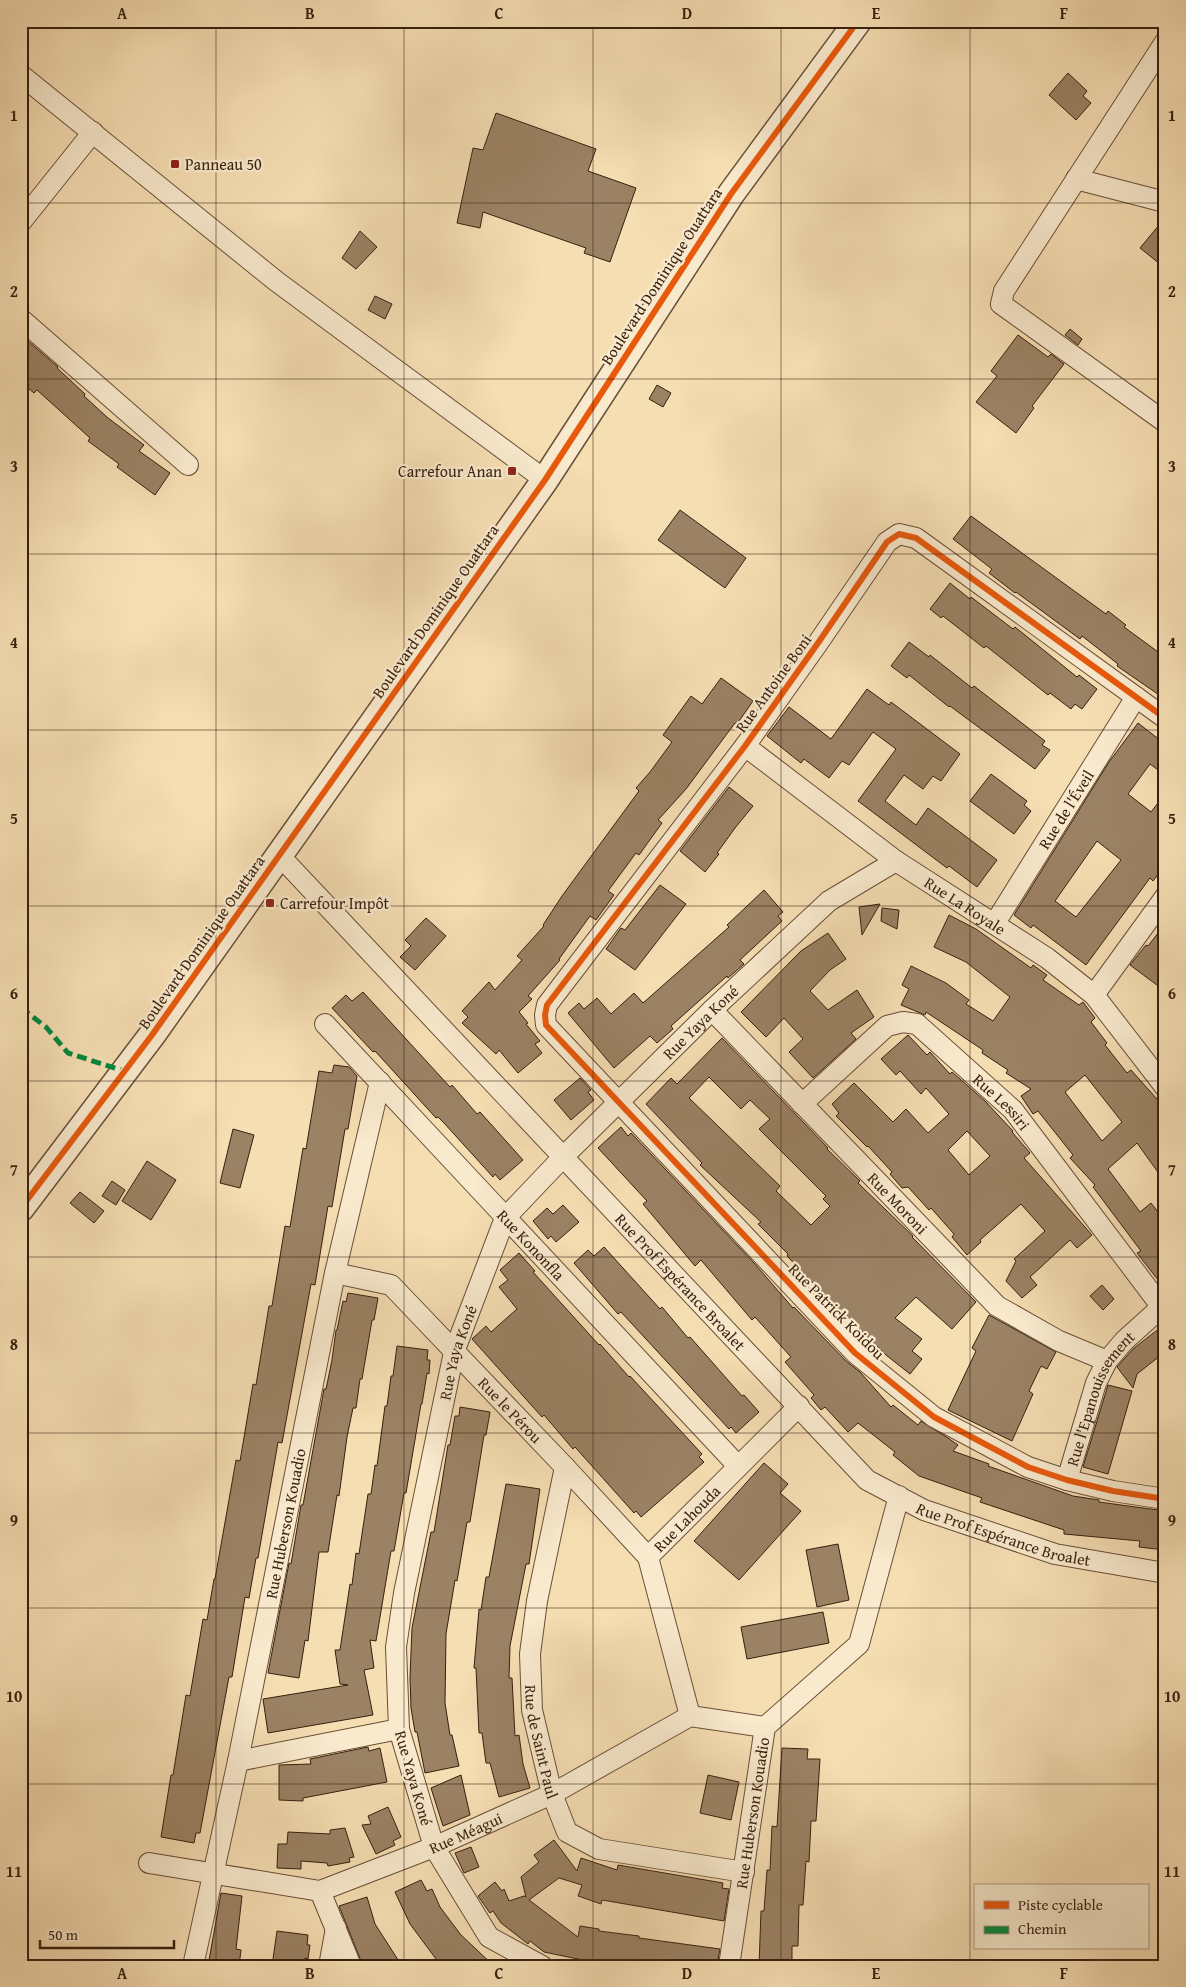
<svg xmlns="http://www.w3.org/2000/svg" width="1186" height="1987" font-family="'Gentium Book Plus',serif">
  <style>
    .building { fill: #9b8264; stroke: #381f0e; fill-rule: evenodd }
    .lines { fill: none; stroke-linecap: round; stroke-linejoin: round }
    .minor-casing { stroke: #684f37; stroke-width: 22 }
    .tertiary-casing { stroke: #684f37; stroke-width: 29 }
    .minor { stroke: #f9eace; stroke-width: 20 }
    .tertiary { stroke: #f9eace; stroke-width: 26 }
    .quiet { stroke: #00873e; stroke-width: 5; stroke-dasharray: 10 5; stroke-linecap: butt }
    .cycleway-casing { stroke: #f9eace; stroke-width: 9 }
    .cycleway { stroke: #e8590c; stroke-width: 6 }
    .grid { fill: none; stroke: #381f0e; stroke-width: 1; stroke-opacity: 0.55 }
    .poi-dot { fill: #8f2418; stroke: #f9eace; stroke-width: 2 }
    .labels { text-anchor: middle; stroke-width: 4.5; stroke-linejoin: round; paint-order: stroke }
    .poi-label { font-size: 16px; fill: #381f0e; stroke: #f9eace; text-anchor: start }
    .street-label { font-size: 16px; fill: #381f0e; stroke: #f9eace }
    .neatline { fill: none; stroke: #381f0e; stroke-width: 2 }
    .grid-label { font-size: 16px; text-anchor: middle; font-weight: bold; fill: #381f0e }
  </style>
  <rect width="100%" height="100%" fill="#f6deb3"/>
  <filter id="stains"><feTurbulence type="fractalNoise" baseFrequency=".004" numOctaves="4"/><feColorMatrix values="0 0 0 0 .2 0 0 0 0 .09 0 0 0 0 .02 0 0 0 .5 -.17"/></filter>
  <radialGradient id="worn" r=".72"><stop offset=".6" stop-color="#630" stop-opacity="0"/><stop offset="1" stop-color="#630" stop-opacity=".3"/></radialGradient>
  <path class="building" d="M1068,73L1087,91L1083,96L1091,103L1076,120L1049,95Z
    M496,113L596,149L588,171L636,188L610,262L584,253L586,248L483,212L480,228L457,223L473,148L483,150Z
    M1165,218V268L1140,248Z
    M360,231L377,247L356,269L342,258Z
    M375,296L392,304L385,319L368,310Z
    M1070,329L1082,339L1078,345L1065,335Z
    M21,335L58,367L57,368L85,394L84,396L108,418L144,445L139,451L170,473L155,495L117,467L119,464L88,441L90,438L37,390L34,393L21,382Z
    M1018,335L1048,357L1051,354L1064,364L1032,406L1034,408L1016,433L976,402L997,376L991,371Z
    M657,385L671,393L663,407L649,399Z
    M680,510L746,558L725,588L658,540Z
    M971,516L1106,614L1108,611L1126,625L1124,627L1165,657V699L1117,666L1118,664L1082,636L1080,639L1016,592L1015,593L989,573L992,569L953,539Z
    M950,583L970,599L971,597L1013,629L1015,627L1077,677L1079,675L1097,689L1082,709L1075,704L1071,709L1050,693L1048,695L986,646L984,648L943,616L941,618L930,609Z
    M909,642L929,657L930,655L972,688L974,686L1045,741L1042,745L1050,750L1035,769L950,706L949,707L909,675L907,678L891,666Z
    M721,678L753,701L737,724L735,723L686,789L658,820L662,823L639,855L636,853L608,891L614,895L596,920L590,916L559,959L560,960L528,996L532,999L519,1012L528,1023L526,1024L540,1041L535,1044L542,1053L518,1073L499,1050L496,1054L462,1023L468,1017L462,1011L489,982L495,990L522,960L517,956L544,926L543,925L562,896L639,791L636,788L650,772L672,742L663,735L691,696L702,704Z
    M867,689L889,705L891,702L960,754L941,781L933,776L923,789L904,775L885,801L916,825L928,808L997,860L977,887L949,866L947,868L858,801L896,749L873,732L849,765L842,761L829,778L804,759L801,763L767,736L789,707L831,739Z
    M1138,723L1165,744V775L1150,764L1128,794L1151,812L1165,794V865L1153,881L1150,878L1086,965L1033,925L1031,928L1014,915L1109,762ZM1097,841L1121,860L1076,917L1055,901Z
    M991,774L1027,801L1024,805L1031,811L1014,834L970,801Z
    M729,787L753,806L735,828L717,853L719,854L705,872L680,851Z
    M660,885L686,904L635,970L606,949L621,928L625,930Z
    M764,890L783,912L778,916L782,921L740,960L744,964L728,978L727,976L671,1026L673,1029L657,1043L650,1036L614,1068L568,1013L579,1003L584,1009L597,998L611,1014L634,993L643,1003L729,927L727,925Z
    M880,904L862,935L859,907Z
    M882,908L899,910L897,929L881,921Z
    M949,915L976,929L1031,968L1033,965L1047,975L1043,980L1079,1005L1083,1002L1095,1018L1091,1022L1107,1043L1105,1045L1127,1073L1131,1070L1165,1108V1182L1137,1143L1108,1169L1140,1212L1151,1203L1165,1221V1289L1137,1253L1141,1251L1093,1187L1095,1185L1070,1158L1073,1155L1038,1111L1033,1114L1021,1096L1031,1089L1006,1073L1008,1070L982,1053L983,1050L926,1012L925,1015L901,1005L909,989L902,985L911,966L946,983L969,1000L966,1004L993,1021L1010,997L966,962L934,947ZM1085,1075L1122,1122L1102,1141L1065,1092Z
    M426,918L446,936L415,970L400,957L411,946L405,940Z
    M1165,924V991L1130,965L1146,945L1148,946Z
    M828,933L846,959L830,970L810,991L828,1010L857,990L874,1017L851,1033L856,1039L813,1078L789,1052L803,1039L784,1018L766,1037L741,1012L801,951Z
    M363,992L450,1087L452,1085L477,1114L480,1112L523,1160L500,1180L495,1174L493,1177L444,1123L438,1117L436,1118L375,1051L373,1052L332,1008L346,995L352,1001Z
    M908,1035L927,1055L930,1052L950,1074L952,1072L985,1101L1013,1131L1012,1132L1030,1153L1024,1158L1092,1235L1077,1248L1070,1240L1041,1267L1030,1277L1037,1285L1022,1298L1006,1281L1016,1261L1014,1259L1045,1231L1021,1204L980,1240L981,1242L967,1255L952,1237L954,1234L931,1208L929,1210L908,1187L902,1188L890,1174L892,1172L868,1146L867,1147L836,1116L839,1113L832,1104L854,1083L893,1122L906,1109L928,1133L949,1114L926,1088L921,1094L900,1071L896,1075L881,1059ZM967,1131L990,1156L969,1175L948,1150Z
    M722,1038L828,1148L827,1149L860,1181L858,1183L913,1236L912,1237L976,1302L952,1329L916,1297L895,1318L922,1339L912,1351L922,1359L910,1374L886,1355L816,1286L787,1256L788,1254L758,1224L761,1222L700,1165L702,1163L646,1104L671,1078L677,1084ZM709,1077L741,1109L750,1100L770,1119L759,1129L826,1196L823,1199L830,1206L811,1225L776,1191L780,1186L689,1098Z
    M334,1065L349,1067L357,1076L348,1129H345L332,1207L328,1206L315,1285L311,1284L282,1443L278,1442L258,1558H256L249,1598L245,1597L232,1677H229L200,1833H196L194,1843L161,1837L171,1775H173L186,1695L190,1696L203,1619L207,1620L214,1579H215L236,1460L240,1461L253,1384L256,1385L269,1306H272L285,1226L290,1227L303,1148L306,1149L319,1071L332,1073Z
    M580,1078L591,1090L588,1092L594,1100L571,1120L554,1100Z
    M621,1127L628,1136L631,1133L754,1263L793,1308L794,1307L846,1361L860,1372L891,1407L893,1405L918,1425L921,1421L948,1438L958,1445L953,1451L989,1464L988,1466L1073,1496L1099,1500V1502L1165,1511V1550L1139,1547L1140,1541L1064,1534V1530L980,1502L982,1498L919,1476L893,1455L895,1452L858,1423L848,1432L825,1407L821,1410L811,1398L814,1395L785,1362L791,1357L755,1317L752,1320L701,1260L695,1266L643,1204L647,1201L598,1148Z
    M233,1129L254,1135L240,1188L220,1183Z
    M147,1161L176,1180L151,1220L122,1201Z
    M112,1181L125,1190L116,1205L102,1196Z
    M80,1192L104,1211L94,1223L70,1203Z
    M563,1205L579,1222L556,1242L551,1236L548,1239L533,1221L547,1208L553,1214Z
    M604,1247L660,1309L662,1307L688,1338L690,1337L742,1396L744,1395L759,1412L736,1433L731,1427L729,1429L621,1312L618,1314L574,1263L588,1250L594,1256Z
    M519,1253L535,1271L533,1272L599,1345L600,1344L629,1377L630,1376L702,1454L699,1457L704,1462L641,1517L636,1511L634,1513L575,1447L573,1449L544,1415L542,1417L472,1339L486,1326L491,1332L517,1309L499,1287L508,1280L500,1270Z
    M1102,1285L1114,1299L1103,1310L1090,1296Z
    M348,1293L378,1298L374,1320H372L362,1379H360L356,1408H353L347,1437L339,1496L337,1495L328,1552H319L308,1641L305,1640L299,1678L268,1673L289,1563L291,1564L301,1505H303L324,1389H326L332,1360L336,1330H337L343,1301L346,1302Z
    M989,1315L1056,1352L1047,1369L1041,1366L1029,1391L1033,1394L1012,1441L948,1410L976,1351L972,1348Z
    M1165,1324V1352L1137,1374L1133,1388L1117,1367L1133,1349Z
    M397,1346L428,1350L427,1360H430L429,1374L427,1373L422,1404H421L406,1493H404L394,1551H391L376,1641L370,1640L374,1668L364,1670L373,1715L268,1733L263,1699L348,1685L340,1684L335,1650H340L350,1584L352,1585L356,1553L359,1554L368,1494H371L375,1465L377,1466L385,1406H387L391,1376H393Z
    M1108,1385L1132,1391L1108,1474L1083,1467Z
    M460,1407L490,1412L486,1435H484L470,1522H467L457,1581L455,1580L446,1634L445,1703L450,1735H452L459,1766L425,1773L417,1732H415L411,1708L410,1678L412,1628L431,1532H434L448,1445H450L455,1416H459Z
    M764,1463L788,1484L780,1493L801,1511L739,1580L694,1541Z
    M506,1484L540,1489L529,1564H526L510,1646L509,1678H512L515,1736L519,1735L523,1764L530,1788L499,1797L490,1763H486L482,1733H479L476,1668H474L479,1609L481,1610L486,1577H489Z
    M838,1544L849,1600L817,1607L806,1550Z
    M823,1612L829,1643L747,1659L741,1627Z
    M368,1747L369,1751L380,1748L387,1782L303,1798V1801L279,1800V1765L311,1764L310,1759Z
    M782,1748L808,1749L807,1759H820L816,1821H811L809,1862L806,1861L803,1905H799L798,1946H792V1966H759L761,1911H764L767,1870H770L772,1826L777,1827Z
    M461,1775L470,1815L443,1826L431,1788Z
    M708,1775L739,1782L731,1820L700,1813Z
    M388,1807L401,1837L393,1841L395,1845L376,1854L362,1825L371,1824L368,1816Z
    M345,1828L354,1857L349,1858L350,1862L328,1866L327,1863L301,1861V1869L277,1868L278,1844H287L288,1832L330,1834V1830Z
    M554,1840L577,1871L581,1858L617,1870L618,1865L723,1883L722,1888L729,1889L724,1921L602,1900L601,1904L578,1896L582,1885L559,1878L529,1900L578,1937L580,1926L599,1929V1931L639,1936V1938L720,1949L717,1966H619L602,1964L544,1952L530,1941L528,1944L501,1923L493,1911L490,1913L478,1896L495,1882L502,1891L504,1889L509,1901L524,1896L526,1897L521,1877L539,1862L534,1855Z
    M471,1847L479,1867L464,1873L455,1853Z
    M421,1880L427,1891L432,1889L440,1907L461,1935L494,1966H443L436,1959L410,1924L395,1892Z
    M221,1893L242,1896L236,1949L241,1950L239,1966H208Z
    M367,1897L375,1924L402,1966H363L339,1906Z
    M277,1931L308,1935L307,1945H310L308,1959L305,1958L304,1966H272Z"/>
  <g class="lines">
    <defs>
      <g id="minor">
        <path d="M1165,42L1004,291L1001,304L1165,422"/>
        <path d="M21,75L276,281L545,480"/>
        <path d="M1076,179L1165,202"/>
        <path d="M21,222L93,132"/>
        <path d="M21,319L188,465"/>
        <path d="M1165,718L916,538L899,534L887,542L818,643L745,746L547,1005L545,1015L546,1025L855,1353L934,1417L1028,1467L1067,1480L1113,1491L1165,1499"/>
        <path id="s1" d="M745,746L896,861L1047,958L1094,995L1165,1087"/>
        <path id="s2" d="M279,855L867,1480L924,1510L1055,1554L1165,1573"/>
        <path id="s3" d="M995,923L1136,697"/>
        <path d="M1094,995L1165,897"/>
        <path id="s4" d="M712,1010L997,1306L1059,1341L1107,1361"/>
        <path id="s5" d="M325,1024L738,1466"/>
        <path id="s6" d="M802,1104L887,1026L903,1022L917,1024L1013,1110L1161,1306"/>
        <path id="s7" d="M335,1273L391,1285L565,1467L648,1557"/>
        <path id="s8" d="M565,1467L537,1601L530,1654L532,1710L552,1794L567,1832L599,1849L744,1872"/>
        <path id="s9" d="M1067,1480L1096,1383L1107,1361L1124,1341L1165,1304"/>
        <path id="s10" d="M690,1716L648,1557L799,1406"/>
        <path d="M238,1761L399,1729"/>
        <path id="s11" d="M149,1863L320,1891L434,1847L552,1794L690,1716L765,1727"/>
        <path d="M320,1891L351,1966"/>
        <path id="s12" d="M193,1966L238,1761L335,1273L380,1082"/>
        <path d="M329,1966L336,1928"/>
        <path id="s13" d="M542,1966L489,1937L434,1847L399,1729L396,1647L404,1593L454,1352L505,1218L564,1156L712,1010L829,901L896,861"/>
        <path id="s14" d="M729,1966L765,1727L859,1644L899,1496"/>
      </g>
      <path id="tertiary" d="M21,1208L152,1035L545,480L731,194L858,21"/>
    </defs>
    <use href="#minor" class="minor-casing"/>
    <use href="#tertiary" class="tertiary-casing"/>
    <use href="#minor" class="minor"/>
    <use href="#tertiary" class="tertiary"/>
    <path class="quiet" d="M21,1008L46,1027L68,1053L124,1071"/>
    <defs>
      <path id="cycleway" d="M1165,718L916,538L899,534L887,542L818,643L745,746L547,1005L545,1015L546,1025L855,1353L934,1417L1028,1467L1067,1480L1113,1491L1165,1499
        M21,1208L152,1035L545,480L731,194L858,21"/>
    </defs>
    <use href="#cycleway" class="cycleway-casing"/>
    <use href="#cycleway" class="cycleway"/>
  </g>
  <path class="grid" d="M216,21V1966M404,21V1966M593,21V1966M781,21V1966M970,21V1966M21,203H1165M21,379H1165M21,554H1165M21,730H1165M21,906H1165M21,1081H1165M21,1257H1165M21,1433H1165M21,1608H1165M21,1784H1165"/>
  <g class="poi-dot">
    <rect x="170" y="159" width="10" height="10" rx="2.5"/>
    <rect x="507" y="466" width="10" height="10" rx="2.5"/>
    <rect x="265" y="898" width="10" height="10" rx="2.5"/>
  </g>
  <g class="labels">
    <g class="poi-label">
      <text x="185" y="170">Panneau 50</text>
      <text x="502" y="477" text-anchor="end">Carrefour Anan</text>
      <text x="280" y="909">Carrefour Impôt</text>
    </g>
    <g class="street-label">
      <text transform="translate(661 276) rotate(-57)" y="6">Boulevard Dominique Ouattara</text>
      <text transform="translate(435 611) rotate(-55)" y="6">Boulevard Dominique Ouattara</text>
      <text transform="translate(773 683) rotate(-54)" y="6">Rue Antoine Boni</text>
      <text dy="6" stroke="none"><textPath href="#s3" startOffset="134">Rue de l'Éveil</textPath></text>
      <text dy="6" stroke="none"><textPath href="#s1" startOffset="272">Rue La Royale</textPath></text>
      <text transform="translate(201 942) rotate(-55)" y="6">Boulevard Dominique Ouattara</text>
      <text dy="6" stroke="none"><textPath href="#s13" startOffset="1092">Rue Yaya Koné</textPath></text>
      <text dy="6" stroke="none"><textPath href="#s6" startOffset="261">Rue Lessiri</textPath></text>
      <text dy="6" stroke="none"><textPath href="#s4" startOffset="268">Rue Moroni</textPath></text>
      <text dy="6" stroke="none"><textPath href="#s5" startOffset="302">Rue Kononfla</textPath></text>
      <text dy="6" stroke="none"><textPath href="#s2" startOffset="586">Rue Prof Espérance Broalet</textPath></text>
      <text transform="translate(837 1311) rotate(45)" y="6">Rue Patrick Koidou</text>
      <text dy="6" stroke="none"><textPath href="#s13" startOffset="672">Rue Yaya Koné</textPath></text>
      <text dy="6" stroke="none"><textPath href="#s9" startOffset="89">Rue l'Epanouissement</textPath></text>
      <text dy="6" stroke="none"><textPath href="#s7" startOffset="230">Rue le Pérou</textPath></text>
      <text dy="6" stroke="none"><textPath href="#s10" startOffset="219">Rue Lahouda</textPath></text>
      <text dy="6" stroke="none"><textPath href="#s12" startOffset="452">Rue Huberson Kouadio</textPath></text>
      <text dy="6" stroke="none"><textPath href="#s2" startOffset="1006">Rue Prof Espérance Broalet</textPath></text>
      <text dy="6" stroke="none"><textPath href="#s8" startOffset="279">Rue de Saint Paul</textPath></text>
      <text transform="translate(414 1778) rotate(74)" y="6">Rue Yaya Koné</text>
      <text dy="6" stroke="none"><textPath href="#s14" startOffset="155">Rue Huberson Kouadio</textPath></text>
      <text dy="6" stroke="none"><textPath href="#s11" startOffset="330">Rue Méagui</textPath></text>
    </g>
  </g>
  <rect width="1186" height="1987" fill="none" stroke="#f6deb3" stroke-width="55"/>
  <rect x="974" y="1884" width="175" height="65" fill="#f9eace" stroke="#ac9981"/>
  <rect x="984" y="1901" width="25" height="8" fill="#e8590c" stroke="#ac9981"/>
  <text x="1018" y="1910" font-size="15" fill="#381f0e">Piste cyclable</text>
  <rect x="984" y="1926" width="25" height="8" fill="#00873e" stroke="#ac9981"/>
  <text x="1018" y="1934" font-size="15" fill="#381f0e">Chemin</text>
  <path d="M40 1940v8h134v-8" fill="none" stroke="#381f0e" stroke-width="2.5"/>
  <text x="48" y="1940" font-size="15" fill="#381f0e" stroke="#f9eace" stroke-width="4" paint-order="stroke">50 m</text>
  <rect x="28" y="28" width="1130" height="1932" class="neatline"/>
  <g class="grid-label">
    <text x="122" y="19">A</text>
    <text x="310" y="19">B</text>
    <text x="499" y="19">C</text>
    <text x="687" y="19">D</text>
    <text x="876" y="19">E</text>
    <text x="1064" y="19">F</text>
    <text x="14" y="121">1</text>
    <text x="1172" y="121">1</text>
    <text x="14" y="297">2</text>
    <text x="1172" y="297">2</text>
    <text x="14" y="472">3</text>
    <text x="1172" y="472">3</text>
    <text x="14" y="648">4</text>
    <text x="1172" y="648">4</text>
    <text x="14" y="824">5</text>
    <text x="1172" y="824">5</text>
    <text x="14" y="999">6</text>
    <text x="1172" y="999">6</text>
    <text x="14" y="1175">7</text>
    <text x="1172" y="1175">7</text>
    <text x="14" y="1350">8</text>
    <text x="1172" y="1350">8</text>
    <text x="14" y="1526">9</text>
    <text x="1172" y="1526">9</text>
    <text x="14" y="1702">10</text>
    <text x="1172" y="1702">10</text>
    <text x="14" y="1877">11</text>
    <text x="1172" y="1877">11</text>
    <text x="122" y="1979">A</text>
    <text x="310" y="1979">B</text>
    <text x="499" y="1979">C</text>
    <text x="687" y="1979">D</text>
    <text x="876" y="1979">E</text>
    <text x="1064" y="1979">F</text>
  </g>
  <rect width="100%" height="100%" filter="url(#stains)"/>
  <rect width="100%" height="100%" fill="url(#worn)"/>
</svg>
